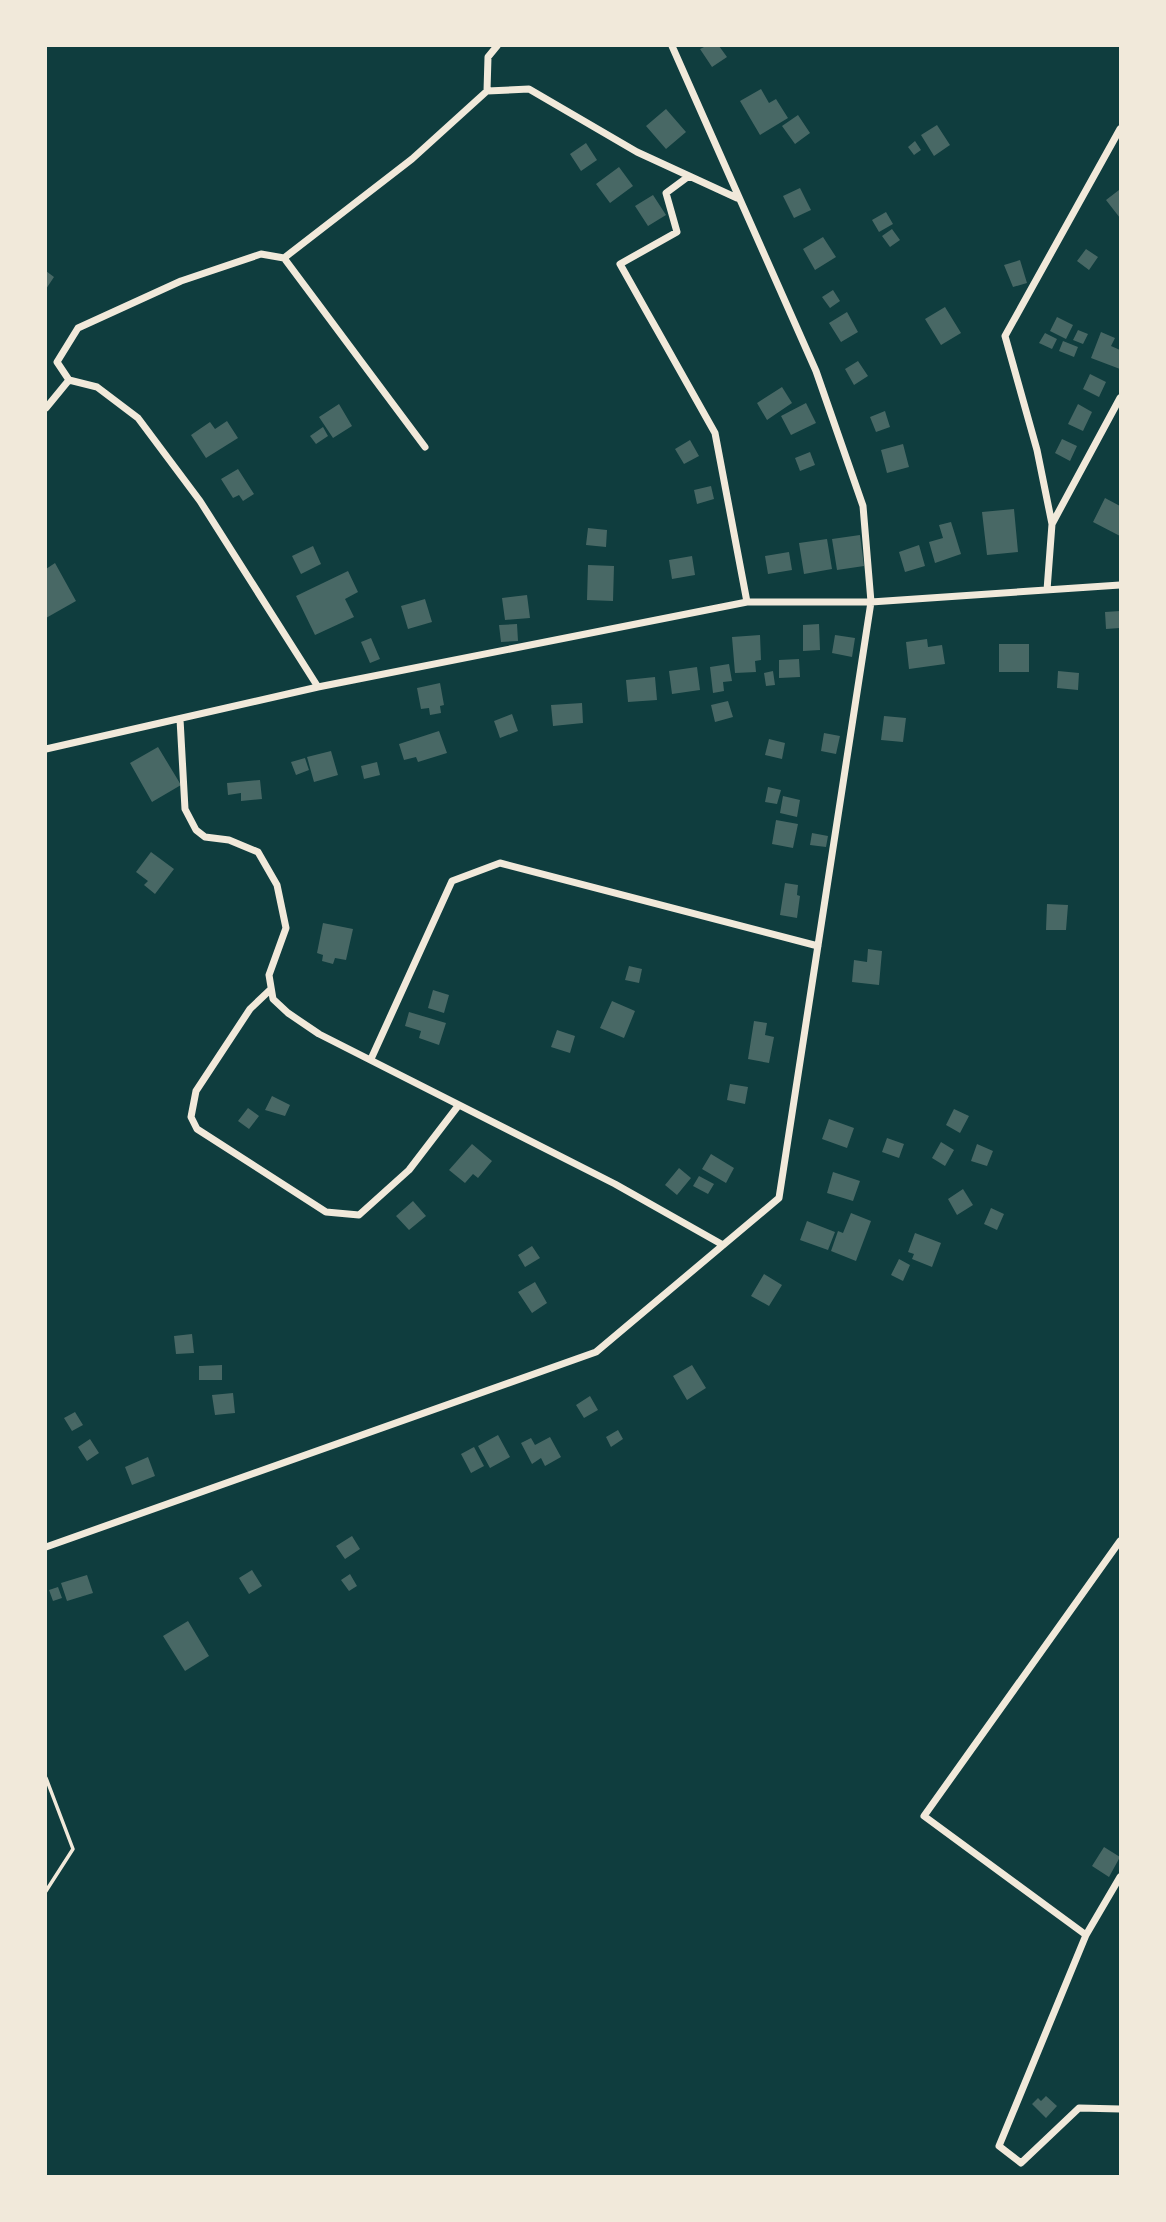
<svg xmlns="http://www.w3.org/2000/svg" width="1166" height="2222" font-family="'Source Sans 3',sans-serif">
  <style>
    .building { fill: #486865 }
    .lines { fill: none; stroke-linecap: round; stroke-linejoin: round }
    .path { stroke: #f1e9da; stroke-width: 3.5 }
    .minor { stroke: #f1e9da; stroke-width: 7 }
  </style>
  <rect width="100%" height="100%" fill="#0f3d3e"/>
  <path class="building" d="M706,46H719L727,57L712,67L700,49Z
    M761,89L769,103L776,99L788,118L760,135L740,101Z
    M666,109L686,132L666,149L646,126Z
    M798,115L810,133L795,144L782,126Z
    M937,125L950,145L934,156L921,135Z
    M915,141L921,150L914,155L908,147Z
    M586,143L597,160L581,171L570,154Z
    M619,167L633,186L610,203L596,184Z
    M800,188L811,210L794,218L783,196Z
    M1119,190L1120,192V218L1106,200Z
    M653,195L666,215L648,226L635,206Z
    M886,212L893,224L879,232L872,220Z
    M892,229L900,240L890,247L882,236Z
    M823,237L836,257L815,270L803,249Z
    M1086,249L1098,257L1089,270L1077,261Z
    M1020,260L1027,283L1013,287L1004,265Z
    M46,271L54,277L46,289Z
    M833,290L840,301L830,308L822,297Z
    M945,307L961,333L941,345L925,319Z
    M847,312L858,332L841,342L829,323Z
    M1057,317L1073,325L1066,339L1050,331Z
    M1078,330L1088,334L1083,344L1073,340Z
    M1101,332L1115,338L1111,346L1120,350V369L1091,358Z
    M1045,333L1057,339L1052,349L1039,343Z
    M1063,341L1078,347L1074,357L1059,351Z
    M858,361L868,376L854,385L845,369Z
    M1090,374L1106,382L1099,397L1083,389Z
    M782,387L792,403L767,420L757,403Z
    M806,403L816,423L791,435L781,416Z
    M339,404L352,426L333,438L319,417Z
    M1078,404L1092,412L1083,431L1068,424Z
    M885,411L890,427L876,432L870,417Z
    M227,421L238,438L206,458L191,435L210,422L215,429Z
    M323,427L328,436L316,444L310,436Z
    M1062,439L1077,446L1070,461L1055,453Z
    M690,440L699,456L684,464L675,449Z
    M903,444L909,467L887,473L881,450Z
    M810,452L815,465L800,471L795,458Z
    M238,469L254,494L243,501L239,495L233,498L221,479Z
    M711,486L714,499L697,504L694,490Z
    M1105,498L1120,506V536L1093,522Z
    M1014,509L1018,552L987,555L982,512Z
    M951,522L961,554L935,563L929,542L943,538L939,525Z
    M588,528L607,530L606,547L586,545Z
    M860,535L864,566L837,570L832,539Z
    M827,539L832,569L804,574L799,543Z
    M919,545L925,566L905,572L899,552Z
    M313,546L321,564L301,574L292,556Z
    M789,552L792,570L768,574L765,556Z
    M692,556L695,575L672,579L669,560Z
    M55,563L76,601L46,618V569Z
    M588,565L614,566L613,601L587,600Z
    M348,571L358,592L345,599L354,617L315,635L296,596Z
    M527,595L530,618L505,620L502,598Z
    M425,599L432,622L408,629L401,606Z
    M1120,611V628L1106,629L1105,612Z
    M517,624L518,641L501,642L499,625Z
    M819,624L820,650L803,651V625Z
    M760,635L761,660L755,661L756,672L735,673L732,637Z
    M835,635L855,638L852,657L832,653Z
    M371,638L380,659L370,663L361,642Z
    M927,639L928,647L942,645L945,664L909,669L906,642Z
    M999,644H1029V672H999Z
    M799,659L800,677L779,678V660Z
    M729,664L732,681L723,682L724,691L713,693L710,667Z
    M697,667L700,690L672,694L669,671Z
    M773,671L775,685L766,686L764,673Z
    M1058,671L1079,673L1078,690L1057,688Z
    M655,677L657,700L628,702L626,680Z
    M440,683L444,705L440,706L441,713L430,715L429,708L421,709L417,688Z
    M728,701L733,717L715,722L711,705Z
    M582,703L583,723L553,726L551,705Z
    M512,714L518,731L500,738L494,721Z
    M884,716L906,718L903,742L881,740Z
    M439,731L447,753L418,762L416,757L404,760L399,744Z
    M824,733L840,736L836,754L821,751Z
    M769,739L785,743L782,759L765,755Z
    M158,747L181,785L152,802L130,763Z
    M331,751L338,775L314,782L307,757Z
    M305,758L309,770L296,775L291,762Z
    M377,762L380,775L364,779L361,766Z
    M260,780L262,799L241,801V793L228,795L227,783Z
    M768,787L781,790L777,804L765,802Z
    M783,796L800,800L797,817L780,813Z
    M776,820L798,824L793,848L772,844Z
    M812,833L828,836L826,847L810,845Z
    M151,852L174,869L155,894L144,885L148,881L136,872Z
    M785,883L798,885L797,895L800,896L797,918L780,915Z
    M1047,904L1068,905L1066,930H1046Z
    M323,923L353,929L346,960L335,958L333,964L322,961L323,955L317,953Z
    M868,949L882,951L879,985L852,982L854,960L867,962Z
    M629,966L642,969L639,983L625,980Z
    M433,990L449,995L444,1013L428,1008Z
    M612,1001L635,1011L624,1038L600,1028Z
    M409,1012L446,1023L439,1045L419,1038L421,1031L405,1026Z
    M754,1021L767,1023L765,1035L774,1037L769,1063L748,1059Z
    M557,1030L575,1036L570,1053L551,1047Z
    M730,1084L748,1087L745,1104L727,1100Z
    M272,1096L290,1105L285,1116L265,1110Z
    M248,1108L259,1116L249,1129L238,1121Z
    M954,1109L969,1116L960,1133L946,1125Z
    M829,1119L854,1128L847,1148L822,1139Z
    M887,1138L904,1144L899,1158L882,1152Z
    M941,1142L954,1150L945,1166L932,1158Z
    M472,1144L492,1161L478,1178L473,1174L465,1183L449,1170Z
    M977,1144L993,1151L987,1166L971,1161Z
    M711,1154L734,1168L726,1183L702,1169Z
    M679,1168L691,1178L677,1195L665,1185Z
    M833,1172L860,1181L853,1201L827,1193Z
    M699,1176L714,1184L708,1194L693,1186Z
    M963,1189L973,1205L957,1215L948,1199Z
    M413,1201L426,1216L409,1230L396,1216Z
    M991,1208L1004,1214L997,1230L984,1224Z
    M851,1213L871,1221L856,1261L831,1251L838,1231L843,1233Z
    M807,1221L835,1232L828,1250L800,1240Z
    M915,1233L941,1243L932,1267L912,1259L914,1254L908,1252Z
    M532,1246L540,1258L525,1267L518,1255Z
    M899,1259L910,1265L903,1281L891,1275Z
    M764,1274L782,1285L769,1306L751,1296Z
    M535,1282L547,1303L532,1313L518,1292Z
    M192,1334L194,1353L176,1354L174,1336Z
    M222,1365V1380H199V1366Z
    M692,1365L706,1388L687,1400L673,1376Z
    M233,1393L235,1413L215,1415L212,1395Z
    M590,1396L598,1410L584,1418L576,1405Z
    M75,1412L83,1425L72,1431L64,1418Z
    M618,1430L623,1439L611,1447L606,1437Z
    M498,1435L510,1457L490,1468L478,1446Z
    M550,1437L561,1457L545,1466L541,1458L532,1464L521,1443L531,1438L535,1445Z
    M90,1439L99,1453L87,1461L78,1447Z
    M474,1447L484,1466L471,1473L461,1454Z
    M148,1457L155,1476L132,1485L125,1467Z
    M352,1536L360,1549L345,1559L336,1546Z
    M252,1570L262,1586L249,1594L239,1578Z
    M350,1574L357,1586L349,1591L341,1580Z
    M87,1575L93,1593L67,1601L61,1583Z
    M58,1587L62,1598L53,1601L49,1590Z
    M188,1621L209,1656L185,1671L163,1636Z
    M1104,1847L1120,1857L1109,1877L1092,1866Z
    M1046,2096L1057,2106L1046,2118L1032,2104L1038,2098L1041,2101Z"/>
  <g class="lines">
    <path class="path" d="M46,1778L73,1849L46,1891"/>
    <path class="minor" d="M487,91L529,89L637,152L737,198
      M689,176L666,193L677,232L620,264L715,433L747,602
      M284,258L425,447
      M69,380L97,387L138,418L200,501L318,687
      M46,408L69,380L57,362L78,328L181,281L261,254L284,258L412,159L487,91L488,57L497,46
      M1052,524L1037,450L1005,336L1120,129
      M1047,590L1052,524L1120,398
      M180,719L185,809L196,830L205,837L229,840L258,852L277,885L286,928L269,975L273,999L288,1013L319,1034L615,1184L723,1245
      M46,749L318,687L747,602H871L1120,585
      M271,989L250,1009L196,1091L191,1117L197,1129L326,1212L359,1215L409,1170L458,1106
      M371,1059L452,881L500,863L818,946
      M46,1547L596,1352L779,1198L871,602L863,506L816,371L672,46
      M1120,1877L1086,1935L999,2146L1021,2163L1079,2108L1120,2109
      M1086,1935L924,1816L1120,1541"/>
  </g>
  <rect width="1166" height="2222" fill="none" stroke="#f1e9da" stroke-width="94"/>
</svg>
